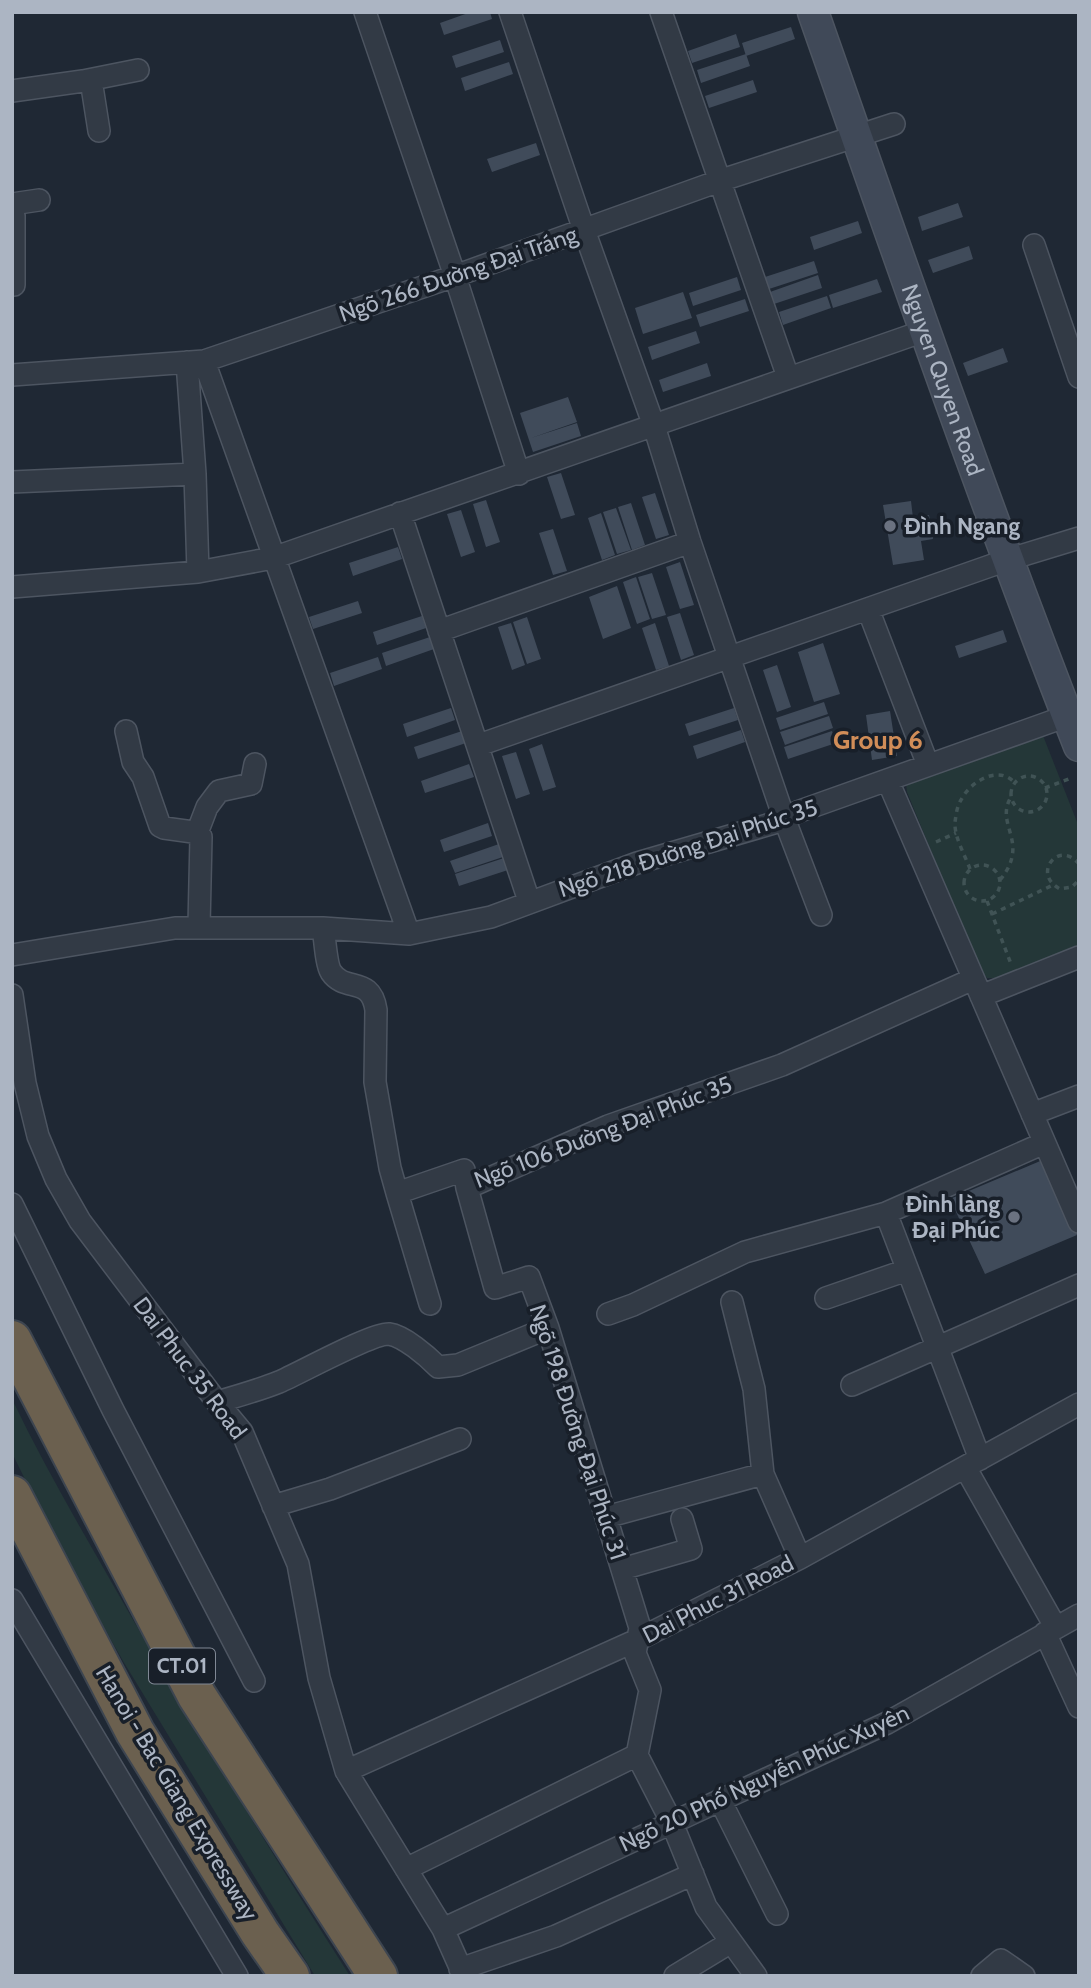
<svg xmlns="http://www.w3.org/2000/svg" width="1091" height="1988" font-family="Cabin,sans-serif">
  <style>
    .green { fill: #243738 }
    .building { fill: #404b5a }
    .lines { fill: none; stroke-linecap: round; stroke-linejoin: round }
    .street-casing { stroke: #4d5561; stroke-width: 24 }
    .secondary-casing { stroke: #4d5561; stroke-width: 33 }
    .highway-casing { stroke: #3d4550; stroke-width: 42 }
    .path { stroke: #405355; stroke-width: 3.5; stroke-dasharray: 5 5; stroke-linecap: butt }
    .street { stroke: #323a45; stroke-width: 21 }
    .secondary { stroke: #404958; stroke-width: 30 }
    .highway { stroke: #6b604f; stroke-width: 38 }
    .worship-dot { fill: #6b7280; stroke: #181f29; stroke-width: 2.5 }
    .labels { text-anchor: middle; stroke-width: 7; stroke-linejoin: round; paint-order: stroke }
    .shield { fill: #181f29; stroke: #808895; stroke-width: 2 }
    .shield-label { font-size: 21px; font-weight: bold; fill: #acb5c3 }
    .street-label { font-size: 23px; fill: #acb5c3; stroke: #181f29 }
    .poi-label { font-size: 23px; font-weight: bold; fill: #acb5c3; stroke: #181f29; text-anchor: start }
    .quarter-label { font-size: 26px; font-weight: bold; fill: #d18d58; stroke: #181f29 }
  </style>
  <rect width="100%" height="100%" fill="#1f2834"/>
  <path class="green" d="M1042,733L1079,827V946L995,978H987L978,966L907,792L906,783Z
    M12,1399C48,1474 91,1546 132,1618C202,1739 274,1858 350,1976H315L123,1661L60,1550L12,1453Z"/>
  <path class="building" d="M471,12H490L492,19L444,35L440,23Z
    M791,27L795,39L746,56L742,43Z
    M736,34L740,47L692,63L688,51Z
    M500,40L504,52L456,68L452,56Z
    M746,54L750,66L701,83L697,70Z
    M509,62L513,74L465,91L461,78Z
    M753,80L757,92L709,108L705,96Z
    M536,143L540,155L492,172L487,159Z
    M958,203L963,217L922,231L918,217Z
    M858,221L862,233L814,250L810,237Z
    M969,246L973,259L933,273L928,260Z
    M814,261L818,273L769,289L765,277Z
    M818,275L822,288L774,304L770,292Z
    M737,277L741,290L693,306L689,293Z
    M877,279L882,292L833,308L829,295Z
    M683,292L692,318L643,334L635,308Z
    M827,296L831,308L783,325L779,312Z
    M745,299L749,311L700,327L696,315Z
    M696,331L700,343L652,360L648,347Z
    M1003,348L1008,362L968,376L963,363Z
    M707,363L711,376L663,392L659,380Z
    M568,397L577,422L531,438L577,423L581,436L533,452L520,413Z
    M561,473L575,515L561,519L547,477Z
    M655,493L669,535L656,539L642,497Z
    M486,500L500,542L486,547L473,504Z
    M911,501L913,518L929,515L933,539L921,541L924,560L893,565L883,505Z
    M631,503L645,545L632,550L618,507Z
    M616,508L631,550L617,554L603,512Z
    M461,510L475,552L461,557L447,514Z
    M601,513L615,555L602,560L588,518Z
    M553,529L567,571L553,575L539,533Z
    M398,547L402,559L353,576L349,563Z
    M680,562L694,605L680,609L666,567Z
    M652,573L666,615L652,619L638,577Z
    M636,577L650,619L637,624L623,582Z
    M617,586L631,628L603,639L589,597Z
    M358,601L362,613L313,629L309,617Z
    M680,613L694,655L681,660L667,617Z
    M422,616L426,628L377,645L373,632Z
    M527,617L541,659L527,664L513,622Z
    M511,623L525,665L512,670L498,627Z
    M655,623L669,666L656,670L642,628Z
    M1003,630L1007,642L959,658L955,646Z
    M430,637L434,649L386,666L382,653Z
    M823,643L840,694L814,702L798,652Z
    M378,657L382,669L334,686L330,673Z
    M777,665L791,707L777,712L763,670Z
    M824,702L828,714L780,730L776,718Z
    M451,708L455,720L407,737L403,724Z
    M734,708L738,720L689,736L685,724Z
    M890,711L897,756L872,760L866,715Z
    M829,716L833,728L785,745L780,732Z
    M741,730L745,742L697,759L693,746Z
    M462,731L466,743L418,759L414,747Z
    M832,731L836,743L788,759L784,747Z
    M542,744L556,787L543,791L529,749Z
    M516,752L530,794L516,799L502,756Z
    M469,764L474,777L425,793L421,781Z
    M488,823L492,836L444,852L440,840Z
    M499,844L503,857L455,873L450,861Z
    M504,858L508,870L459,886L455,874Z
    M1045,1159L1077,1235L985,1274L950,1199Z"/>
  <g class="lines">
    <defs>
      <path id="street" d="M365,12L455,276L519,474
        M510,12L584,230L654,426L690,542L784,818L821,915
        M661,12L788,377
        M91,80L99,131
        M12,91L83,81L138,70
        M12,204L39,200
        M14,216V285
        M1034,245L1079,377
        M204,361L409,934
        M187,362L195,474L198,572
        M12,375L204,361L455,276L719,181L894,124
        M12,482L195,474
        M400,513L529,901
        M12,587L198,572L273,558L924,331
        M868,609L928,765
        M439,631L690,542
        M126,731L133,762L143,777L160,826L164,828L193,832L201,837L199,926
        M479,745L1007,560L1079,538
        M888,781L1079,1222
        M197,833L207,807L219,791L251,784L255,764
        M323,928C325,939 326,964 331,972C345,993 371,975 376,1010L375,1082L390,1168L397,1193L464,1170L467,1188L608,1126L782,1065L973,979
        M12,955L175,928H323L409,934L491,917L637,863L774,823L800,811L1067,716
        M12,995L25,1083L38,1136L56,1179L80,1221L217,1402L242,1432L298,1564L319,1678L346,1771L443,1929L464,1976
        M981,996L1079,957
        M1032,1114L1079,1096
        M467,1188L495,1288L529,1277L548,1328L640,1628L635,1653L650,1690L637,1755L672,1823L706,1907L756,1976
        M397,1193L430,1304
        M12,1204L113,1410L254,1681
        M886,1213L980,1459
        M826,1298L907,1270
        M732,1302L754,1389L763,1474L800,1558
        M608,1314L633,1305L745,1252L886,1213L1044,1143
        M852,1385L1079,1285
        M217,1402C238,1396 259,1390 279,1382C300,1373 372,1333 389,1334C404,1336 427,1356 438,1367L458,1365L548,1328
        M965,1467L1056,1628
        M273,1506L330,1489L460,1439
        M606,1517L763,1474
        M622,1569L691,1549L682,1519
        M12,1600L237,1976
        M1045,1633L1079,1707
        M346,1771L637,1640L800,1558L1079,1404
        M720,1800L777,1914
        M406,1869L637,1755
        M443,1929L887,1723L1079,1615
        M460,1969L556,1936L693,1874
        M675,1976L731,1942
        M982,1976L1001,1960L1024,1976"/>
      <g id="secondary">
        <path id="s1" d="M813,12C899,258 984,503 1079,746"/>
      </g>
      <path id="highway" d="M12,1340L197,1696L378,1976
        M12,1495L135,1732L260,1933L290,1976"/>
    </defs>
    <use href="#street" class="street-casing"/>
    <use href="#secondary" class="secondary-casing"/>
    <use href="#highway" class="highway-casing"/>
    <path class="path" d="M1011 794a18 18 0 1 1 36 0a18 18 0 1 1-36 0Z
      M1045,788L1069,779
      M936,842L956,833
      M1079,864C1059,839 1031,874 1060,889L1072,887L1079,880
      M964 883a18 18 0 1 1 36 0a18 18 0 1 1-36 0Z
      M970,869C965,855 954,837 955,822C956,815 957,806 961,800C970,782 998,764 1015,783
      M1000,880C1031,842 994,825 1011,797
      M987,901L1011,964
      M992,914L1053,885"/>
    <use href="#street" class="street"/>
    <use href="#secondary" class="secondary"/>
    <use href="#highway" class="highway"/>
  </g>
  <g class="worship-dot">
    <circle cx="890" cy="526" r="7"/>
    <circle cx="1014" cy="1217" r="7"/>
  </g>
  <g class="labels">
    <rect class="shield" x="149" y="1648.5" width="66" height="35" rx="5"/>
    <g class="shield-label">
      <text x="182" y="1673">CT.01</text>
    </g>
    <g class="street-label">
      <text transform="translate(458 274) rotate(-19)" y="8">Ngõ 266 Đường Đại Tráng</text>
      <text dy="8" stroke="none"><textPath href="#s1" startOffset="390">Nguyen Quyen Road</textPath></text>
      <text transform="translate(688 848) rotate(-18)" y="8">Ngõ 218 Đường Đại Phúc 35</text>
      <text transform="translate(603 1132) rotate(-21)" y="8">Ngõ 106 Đường Đại Phúc 35</text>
      <text transform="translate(190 1368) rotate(53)" y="8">Dai Phuc 35 Road</text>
      <text transform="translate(578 1432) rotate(72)" y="8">Ngõ 198 Đường Đại Phúc 31</text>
      <text transform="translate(718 1599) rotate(-27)" y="8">Dai Phuc 31 Road</text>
      <text transform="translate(764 1778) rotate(-25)" y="8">Ngõ 20 Phố Nguyễn Phúc Xuyên</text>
      <text transform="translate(177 1793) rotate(59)" y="8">Hanoi - Bac Giang Expressway</text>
    </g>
    <g class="poi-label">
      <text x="904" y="534">Đình Ngang</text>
      <text x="1000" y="1212" text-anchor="end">Đình làng<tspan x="1000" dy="26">Đại Phúc</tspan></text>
    </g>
    <g class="quarter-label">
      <text x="878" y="749">Group 6</text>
    </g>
  </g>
  <rect width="1091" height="1988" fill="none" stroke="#acb5c3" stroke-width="28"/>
</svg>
